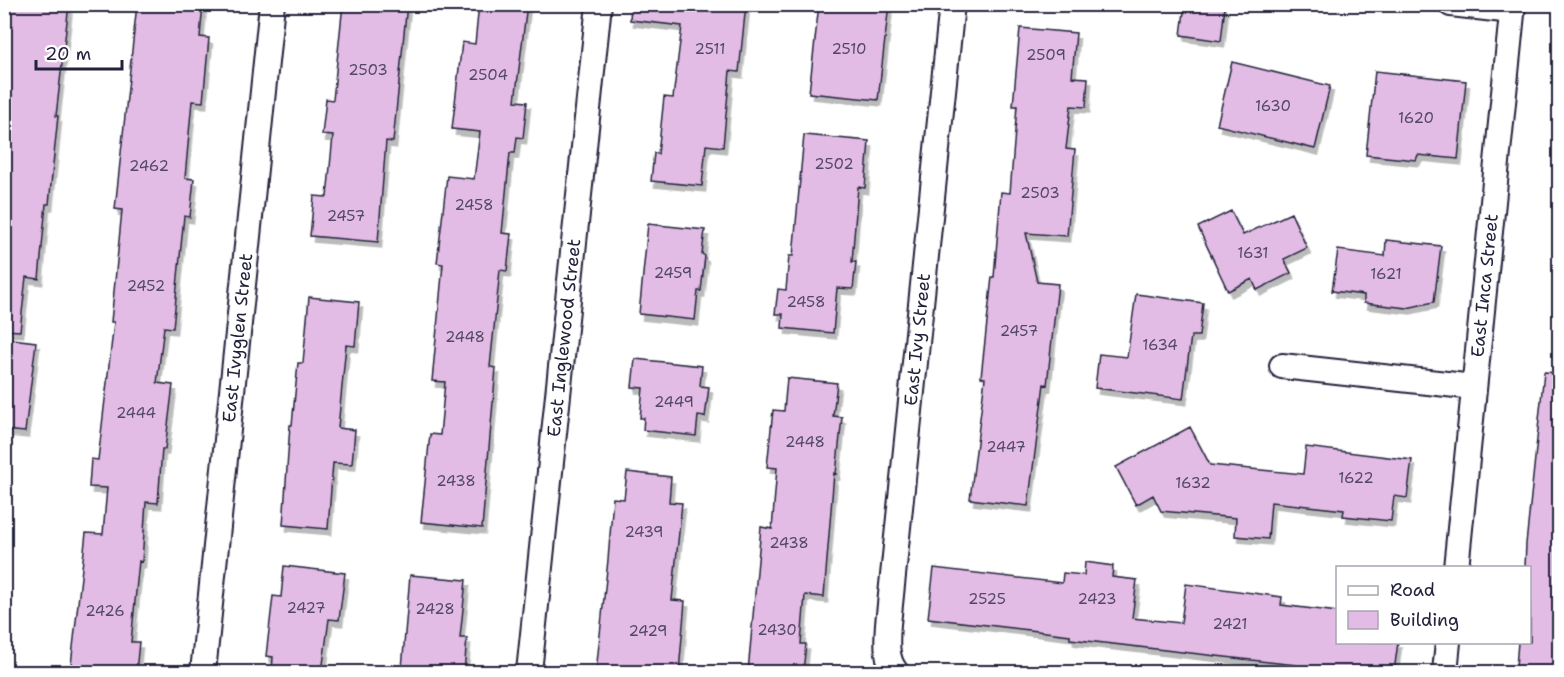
<svg xmlns="http://www.w3.org/2000/svg" width="1564" height="677" font-family="'Shantell Sans',sans-serif">
  <style>
    .building { fill: #e3bce5; stroke: #22223b; stroke-width: 1.5; filter: url(#shadow) }
    .lines { fill: none; stroke-linecap: round; stroke-linejoin: round }
    .street-casing { stroke: #22223b; stroke-width: 28 }
    .street { stroke: #fff; stroke-width: 24 }
    .labels { text-anchor: middle; stroke-width: 4.5; stroke-linejoin: round; paint-order: stroke }
    .number-label { font-size: 15px; fill: #524866 }
    .street-label { font-size: 18px; fill: #22223b; stroke: #fff }
  </style>
  <defs>
    <filter id="shadow"><feDropShadow dx="3.5" dy="6" stdDeviation="0" flood-color="#0004"/></filter>
  </defs>
  <rect width="100%" height="100%" fill="#fff"/>
  <filter id="ink" filterUnits="userSpaceOnUse"><feTurbulence type="fractalNoise" baseFrequency=".0167" numOctaves="2"/><feDisplacementMap in="SourceGraphic" scale="12" xChannelSelector="R" yChannelSelector="G"/><feConvolveMatrix kernelMatrix="1 2 1 2 8 2 1 2 1" color-interpolation-filters="sRGB"/></filter>
  <g filter="url(#ink)">
    <path class="building" d="M4,4H69L56,116H58L49,204H46L39,279L26,277L20,331L4,330Z
      M137,4H203L200,37L209,38L203,102L192,101L185,178L194,179L190,217L184,216L173,328L164,327L157,383L173,385L165,449H162L158,503L146,502L142,562L139,561L131,642H139L136,672L71,665L86,533L103,534L107,488L89,487L91,459L98,460L114,322H111L122,210L115,209Z
      M343,4H407L393,142L386,141L378,242L310,236L314,196L327,197L333,136L322,135L326,99L333,100Z
      M479,4H527L515,101L527,102L523,138L517,137L515,153H510L502,233L511,234L507,271L500,270L490,367L496,368L482,528L421,522L430,434L440,435L445,382L432,381L443,264L437,263L447,176L474,179L480,132L452,129L462,42L475,44Z
      M631,4H746L739,72L730,71L723,147L706,145L702,186L651,181L654,153L658,154L664,97L673,98L682,26L630,20Z
      M819,4H889L878,100L809,93Z
      M1185,4L1225,6L1221,41L1181,35Z
      M1020,28L1076,33L1072,77L1088,78L1086,107L1071,106L1066,149L1075,150L1067,236L1026,233L1037,282L1058,284L1047,385L1044,384L1028,506L970,499L985,378L981,377L992,277H994L1001,192L1010,193L1017,106H1013Z
      M1232,62L1330,86L1315,149L1217,125Z
      M1375,71L1466,81L1458,159L1418,155L1416,160L1366,155Z
      M804,135L869,141L865,188L858,187L852,262H856L853,289L837,288L833,333L782,328L783,314H775L778,289L786,290L789,256H793Z
      M1231,211L1243,235L1291,213L1307,248L1284,259L1291,273L1257,290L1252,279L1228,291L1198,227Z
      M648,224L705,230L702,254L705,256L701,291H698L695,320L639,314Z
      M1386,240L1441,246L1434,302L1407,308L1364,303V295L1332,291L1338,250L1385,256Z
      M1136,294L1203,303L1199,336H1191L1183,399L1095,388L1099,354L1127,357Z
      M309,297L359,302L355,346L346,345L338,428L355,430L352,464L333,463L328,529L283,525L290,425H292L298,363H303Z
      M4,338L36,342L25,432L4,430Z
      M635,359L702,366L700,386L709,387L705,417L698,416L696,436L643,430L644,418H640L643,388L632,387Z
      M1544,372L1560,373V671L1516,667L1518,642H1530V567H1525L1526,544Z
      M787,378L837,383L833,416L842,417L836,474L834,473L824,597L805,595L801,644H806L803,672H748L761,527L772,529L777,468L767,467L773,410L784,411Z
      M1190,427L1210,465L1303,474L1306,447L1412,460L1407,498L1394,496L1391,521L1343,516L1344,510L1271,502L1268,539L1235,536L1236,518L1161,511L1153,495L1136,505L1116,467Z
      M627,472L671,477L669,502L682,503L672,600L685,601L679,672H596L608,560L613,498L624,499Z
      M1085,562L1113,566L1112,577L1137,580L1132,618L1181,623L1186,584L1282,597L1281,605L1338,612V642H1398L1394,672H1325L1295,669V665L1070,639V635L928,618L934,568L1062,583L1063,573L1084,575Z
      M284,566L345,573L339,620L329,619L322,672H272L273,657L266,656L273,596L281,597Z
      M410,575L466,580L460,638H467L464,672L402,668Z"/>
    <g class="lines">
      <defs>
        <g id="street">
          <path d="M1451,4L1512,11"/>
          <path d="M1282,366L1474,387"/>
          <path id="s1" d="M1456,568L1513,4"/>
          <path id="s2" d="M203,672L272,4"/>
          <path id="s3" d="M529,672L599,4"/>
          <path id="s4" d="M896,672C885,659 887,640 888,624L952,4"/>
          <path d="M1445,672L1448,642"/>
        </g>
      </defs>
      <use href="#street" class="street-casing"/>
      <use href="#street" class="street"/>
    </g>
  </g>
  <g class="labels">
    <g class="number-label">
      <text x="710" y="54">2511</text>
      <text x="849" y="54">2510</text>
      <text x="1046" y="60">2509</text>
      <text x="368" y="75">2503</text>
      <text x="488" y="80">2504</text>
      <text x="1273" y="111">1630</text>
      <text x="1416" y="123">1620</text>
      <text x="834" y="169">2502</text>
      <text x="149" y="171">2462</text>
      <text x="1040" y="198">2503</text>
      <text x="474" y="210">2458</text>
      <text x="346" y="221">2457</text>
      <text x="1253" y="258">1631</text>
      <text x="673" y="278">2459</text>
      <text x="1386" y="279">1621</text>
      <text x="146" y="291">2452</text>
      <text x="806" y="307">2458</text>
      <text x="1019" y="336">2457</text>
      <text x="465" y="342">2448</text>
      <text x="1160" y="350">1634</text>
      <text x="674" y="407">2449</text>
      <text x="136" y="418">2444</text>
      <text x="805" y="447">2448</text>
      <text x="1006" y="452">2447</text>
      <text x="1356" y="483">1622</text>
      <text x="456" y="486">2438</text>
      <text x="1193" y="488">1632</text>
      <text x="644" y="537">2439</text>
      <text x="789" y="548">2438</text>
      <text x="987" y="604">2525</text>
      <text x="1097" y="604">2423</text>
      <text x="306" y="613">2427</text>
      <text x="435" y="614">2428</text>
      <text x="105" y="616">2426</text>
      <text x="1230" y="629">2421</text>
      <text x="777" y="635">2430</text>
      <text x="648" y="636">2429</text>
    </g>
    <g class="street-label">
      <text dy="6" stroke="none"><textPath href="#s1" startOffset="284">East Inca Street</textPath></text>
      <text dy="6" stroke="none"><textPath href="#s2" startOffset="336">East Ivyglen Street</textPath></text>
      <text dy="6" stroke="none"><textPath href="#s3" startOffset="336">East Inglewood Street</textPath></text>
      <text dy="6" stroke="none"><textPath href="#s4" startOffset="336">East Ivy Street</textPath></text>
    </g>
  </g>
  <rect width="1564" height="677" fill="none" stroke="#fff" stroke-width="24"/>
  <rect x="12" y="12" width="1540" height="653" fill="none" stroke="#22223b" stroke-width="2" filter="url(#ink)"/>
  <rect x="1336" y="566" width="195" height="78" fill="#ffffff" stroke="#a7a7b1" stroke-width="1.5"/>
  <rect x="1348" y="586" width="30" height="9" fill="#ffffff" stroke="#a7a7b1" stroke-width="1.5"/>
  <text x="1390" y="596" font-size="18" fill="#22223b">Road</text>
  <rect x="1348" y="611" width="30" height="18" fill="#e3bce5" stroke="#a7a7b1" stroke-width="1.5"/>
  <text x="1390" y="626" font-size="18" fill="#22223b">Building</text>
  <path d="M36 60v9h86v-9" fill="none" stroke="#22223b" stroke-width="3"/>
  <text x="45" y="60" font-size="18" fill="#22223b" stroke="#ffffff" stroke-width="4.5" paint-order="stroke">20 m</text>
</svg>
